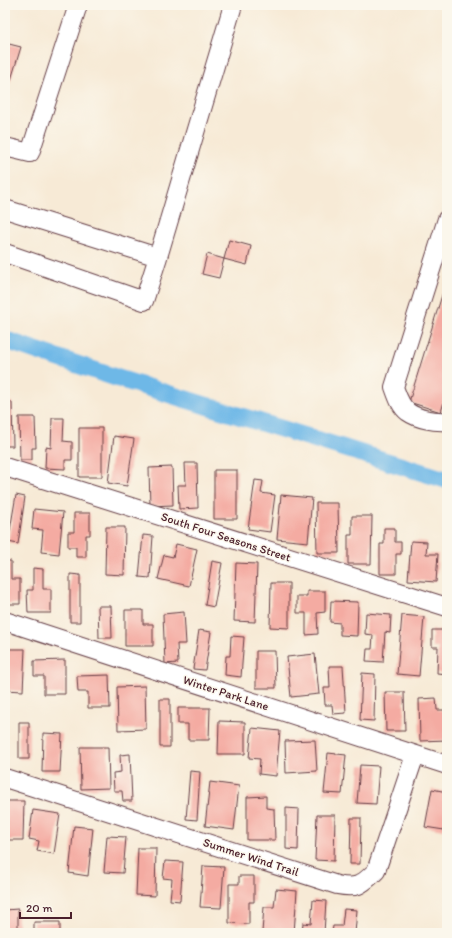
<svg xmlns="http://www.w3.org/2000/svg" width="452" height="938" font-family="Itim,sans-serif">
  <style>
    .lines { fill: none; stroke-linecap: round; stroke-linejoin: round }
    .canal { stroke: #6eb8e7; stroke-width: 18 }
    .building { fill: #f4aba2 }
    .minor-casing { stroke: #643d45; stroke-width: 20 }
    .minor { stroke: #fff; stroke-width: 18 }
    .labels { text-anchor: middle; stroke-width: 3; stroke-linejoin: round; paint-order: stroke }
    .street-label { font-size: 12px; fill: #4a1f2b; stroke: #fbf7ec }
  </style>
  <rect width="100%" height="100%" fill="#fbf7ec"/>
  <filter id="ink" filterUnits="userSpaceOnUse"><feTurbulence type="fractalNoise" baseFrequency=".025" numOctaves="2"/><feDisplacementMap in="SourceGraphic" scale="8" xChannelSelector="R" yChannelSelector="G"/><feConvolveMatrix kernelMatrix="1 2 1 2 8 2 1 2 1" color-interpolation-filters="sRGB"/></filter>
  <filter id="wash" filterUnits="userSpaceOnUse"><feTurbulence type="fractalNoise" baseFrequency=".012" numOctaves="4" result="noise"/><feDisplacementMap in="SourceGraphic" scale="16" xChannelSelector="R" yChannelSelector="G"/><feGaussianBlur stdDeviation="0.9" result="paint"/><feColorMatrix in="noise" values="0 0 0 0 0 0 0 0 0 0 0 0 0 0 0 0 0 1.4 0 .05"/><feComposite in="paint" operator="in"/></filter>
  <g filter="url(#wash)">
    <rect width="100%" height="100%" fill="#f7ead6"/>
    <g class="lines">
      <path class="canal" d="M5,340L117,378L447,480"/>
    </g>
    <g id="blocks">
      <path class="building" d="M5,43L21,47L10,83L5,82Z
        M229,240L251,246L247,265L224,259Z
        M207,254L224,259L219,278L202,274Z
        M447,279V392L441,412L409,402Z
        M5,402H12L13,446H5Z
        M19,417H35L36,448H32V460H20Z
        M52,418H64L63,441L72,442V460H65V469L45,468L46,447L51,448Z
        M79,428H102V477H79Z
        M114,436L134,439L127,486L108,483Z
        M185,463H197L198,508L179,509L178,485H186Z
        M172,467L173,505L150,506L149,468Z
        M214,470H237V519H214Z
        M255,480L263,481L261,493L275,495L270,532L248,529Z
        M16,495L25,497L18,544L8,542Z
        M281,495L312,498L308,542L277,539Z
        M316,503H338L339,553H317Z
        M34,509L63,512L59,554L41,552L43,530L32,529Z
        M74,513H90V535H86V557H76V547H68V532H74Z
        M352,516H372L371,564H348V535H352Z
        M106,527H125L124,575L105,574Z
        M384,528H395V542H401V554H396V574H380V544H384Z
        M143,535L153,536L150,578L139,577Z
        M411,541L427,542L426,554H438L436,582L408,580Z
        M176,544L197,549L189,586L158,579L164,555L173,557Z
        M5,561H11V579H20V604H5Z
        M212,561L222,563L214,607L205,605Z
        M236,563L257,564L255,622L234,621Z
        M33,568L43,569V589H51V613H28L27,590H33Z
        M70,574L80,575V622H70Z
        M271,583H289V628L270,627Z
        M307,591H325V612L317,613L318,634L306,635V613H297V596H307Z
        M331,601L358,602L357,636L340,635V623L330,622Z
        M98,606H111L112,638H99Z
        M125,610H143V624H153V646H125Z
        M184,612L186,644H177L178,663L165,664L163,614Z
        M366,613L391,615L390,633L385,632L383,662L366,661L367,649H372L373,635L365,634Z
        M402,615L424,617L419,676L397,674Z
        M199,630L211,632L205,670L193,669Z
        M432,630H447V674L437,673L438,647H432Z
        M231,636L244,637L241,677L225,675L226,656H230Z
        M5,649H25L23,691L5,690Z
        M256,651H275L276,688H256Z
        M315,654L319,694L291,697L287,657Z
        M65,660V694H44V676H34V661Z
        M329,666H343L346,713L333,714L332,705H325L324,688H330Z
        M362,673L375,674L374,721L360,720Z
        M109,675L110,708H88V692H78L77,676Z
        M145,686L146,729L118,730L117,687Z
        M385,692H404L405,731H386Z
        M436,698L437,710H447V740L420,741L419,699Z
        M160,699H170V747H160Z
        M178,708H210L209,740H188V724H178Z
        M219,721L245,722V754H218Z
        M19,722H29V759H19Z
        M252,728L280,731L276,776L259,774L260,759L249,758Z
        M43,733L62,734L60,772H42Z
        M315,740L317,771L286,773L285,741Z
        M80,747H108L109,788L81,789Z
        M328,753L346,755L342,794L324,793Z
        M130,754L132,801H123L122,791H114L113,773L121,772L120,755Z
        M360,765L379,766L376,804L357,803Z
        M190,771L200,772L197,820L186,819Z
        M210,782L239,786L234,830L205,826Z
        M432,789L447,792V811L444,830L425,827Z
        M266,796V808L274,809L275,840H247V797Z
        M5,801H24L23,840H5Z
        M286,808L299,809L298,850L286,849Z
        M33,810L60,814L54,854L37,851L39,841L29,839Z
        M317,815H335L334,861L315,860Z
        M351,818H361L360,864H350Z
        M74,826L93,828L88,876L69,873Z
        M107,836L126,837L123,873L104,872Z
        M138,848H156L155,896L136,895Z
        M165,861L183,862L180,901L170,900L172,879L163,878Z
        M203,866L224,867L221,908L200,907Z
        M239,876H254V902H249V924L229,923V884H239Z
        M276,889L297,891L294,933L262,932L264,907H274Z
        M313,900L326,901L324,933H302L303,923L311,924Z
        M18,909V933H5V910Z
        M344,909L357,910L355,933H332L333,926H342Z
        M34,922H60V933H34Z"/>
    </g>
  </g>
  <g filter="url(#ink)">
    <use href="#blocks" fill-opacity="0" stroke="#643d45" stroke-width="1"/>
    <g class="lines">
      <defs>
        <path id="minor" d="M5,147L30,153L78,5
          M5,209L158,257L233,5
          M447,219L394,387C397,395 400,406 408,412C418,419 434,422 447,421
          M5,253L144,301L158,257
          M5,467L447,607
          M5,621L447,765
          M5,778L337,885C358,889 361,885 376,871L415,755"/>
      </defs>
      <use href="#minor" class="minor-casing"/>
      <use href="#minor" class="minor"/>
    </g>
  </g>
  <g class="labels">
    <g class="street-label">
      <text transform="translate(226 537) rotate(18)" y="4">South Four Seasons Street</text>
      <text transform="translate(226 693) rotate(18)" y="4">Winter Park Lane</text>
      <text transform="translate(251 857) rotate(18)" y="4">Summer Wind Trail</text>
    </g>
  </g>
  <rect width="452" height="938" fill="none" stroke="#fbf7ec" stroke-width="20"/>
  <path d="M20 912v6h51v-6" fill="none" stroke="#4a1f2b" stroke-width="2"/>
  <text x="26" y="912" font-size="12" fill="#4a1f2b" stroke="#fbf7ec" stroke-width="3" paint-order="stroke">20 m</text>
</svg>
